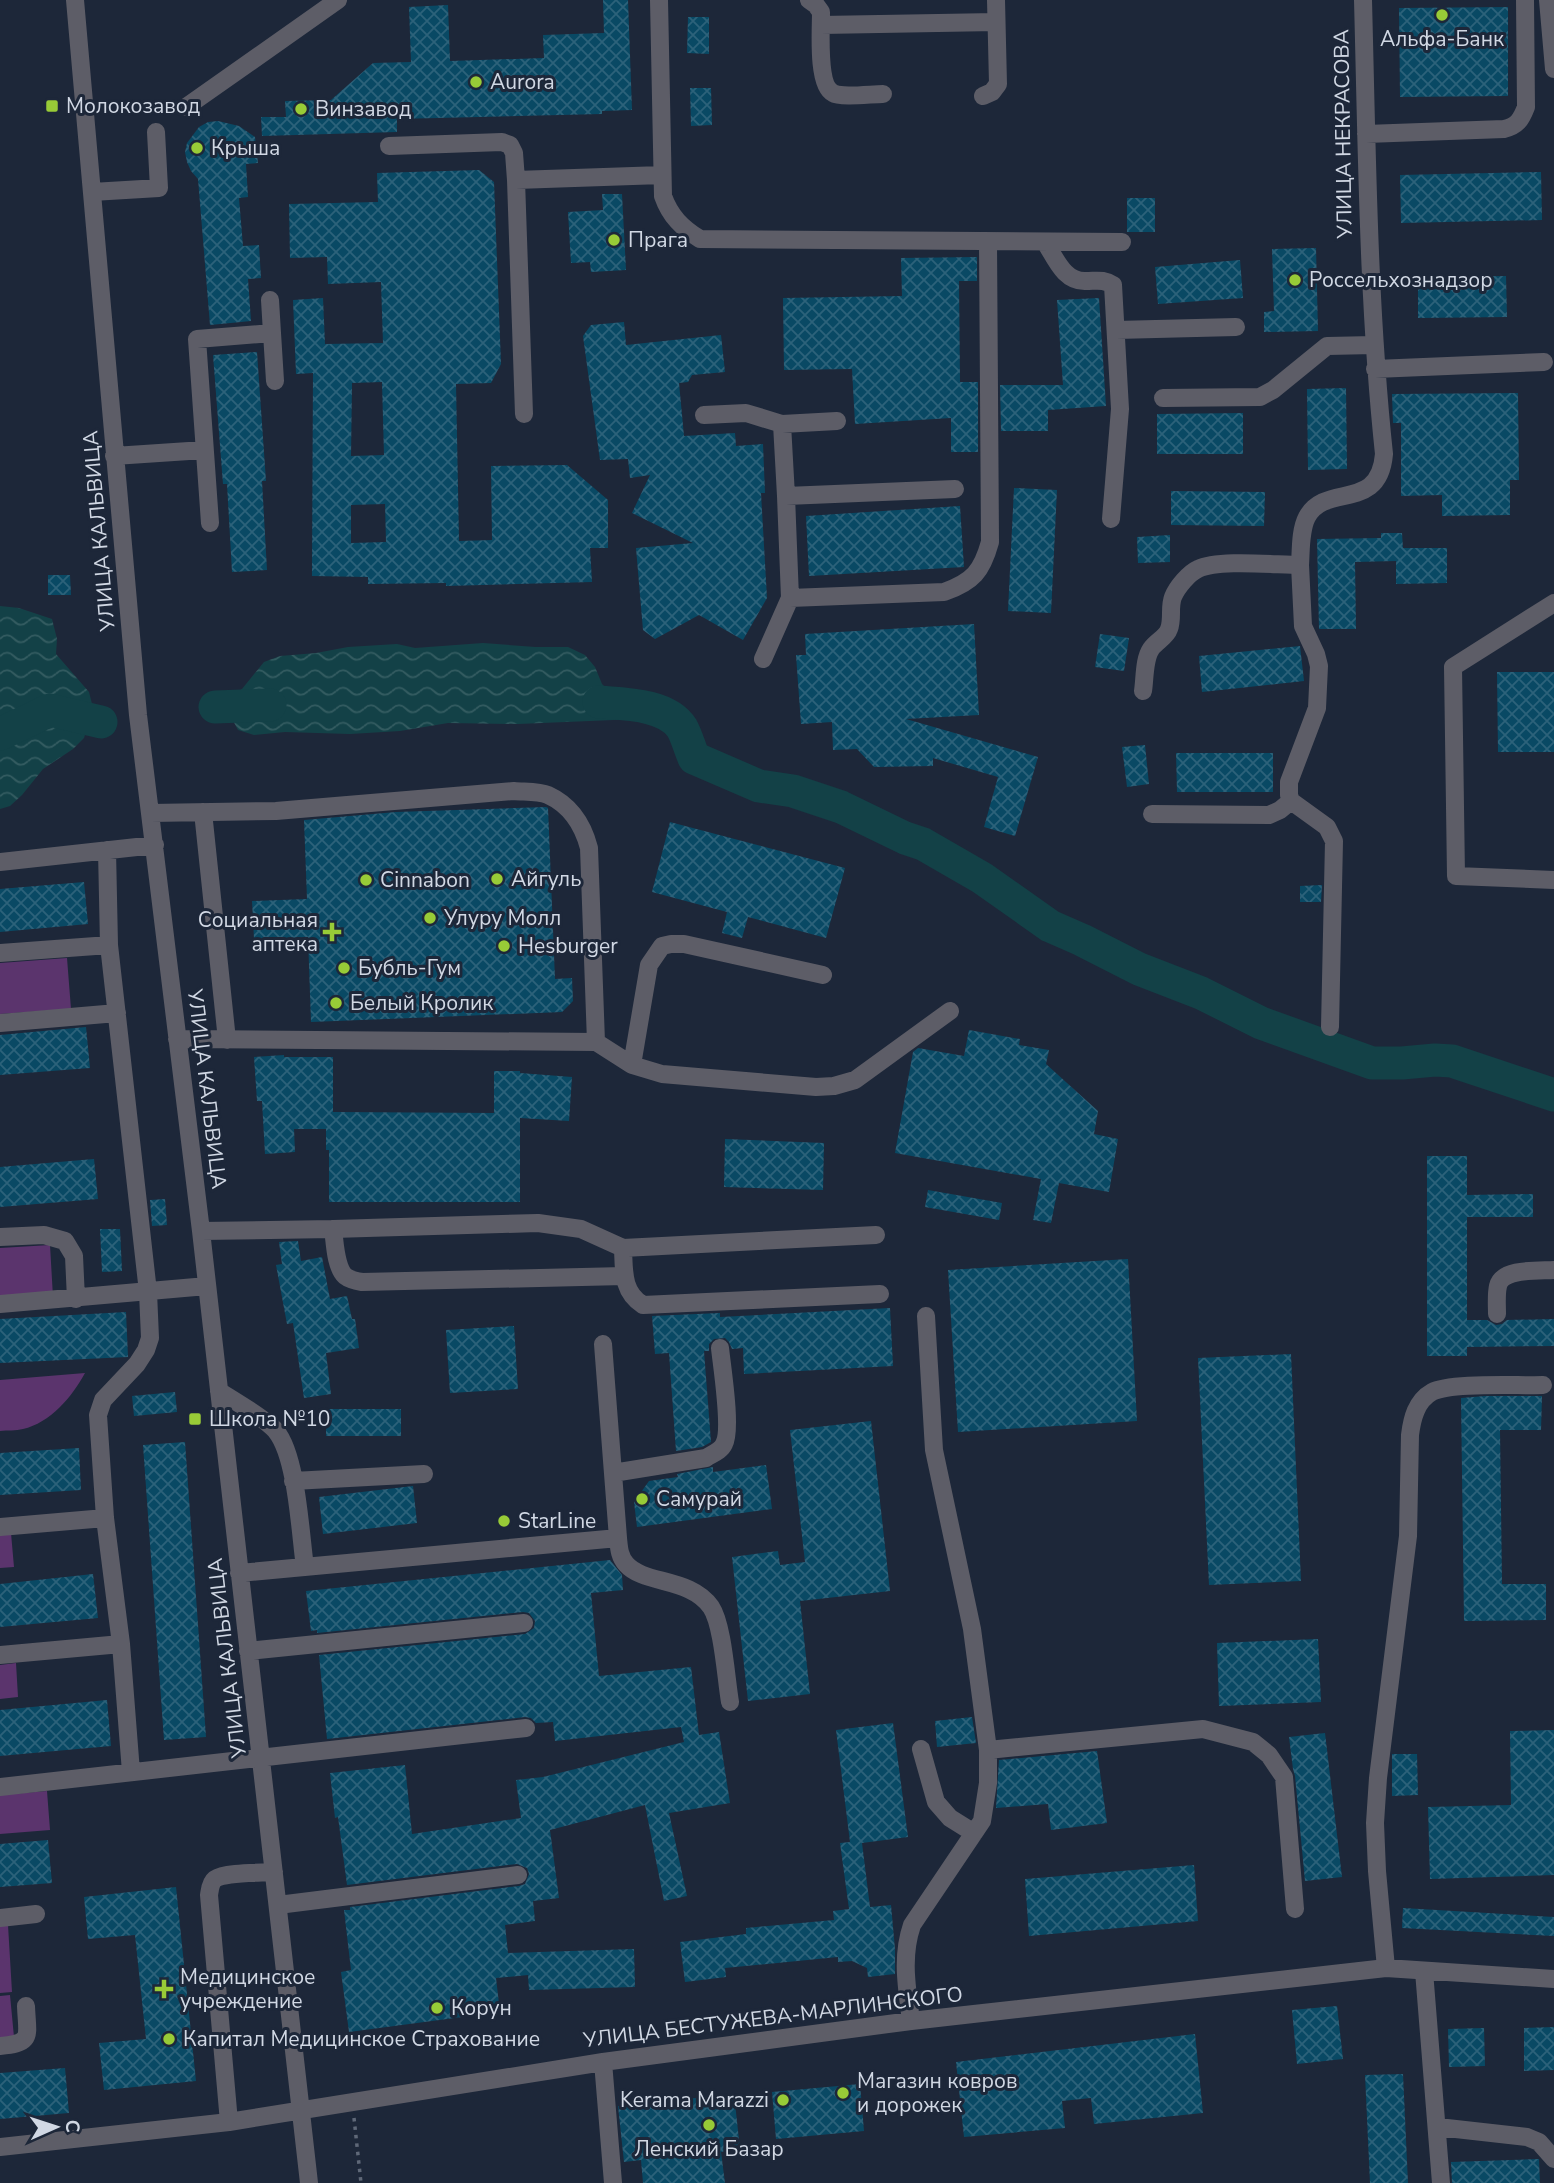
<svg xmlns="http://www.w3.org/2000/svg" width="1554" height="2183" font-family="'Nunito Sans',sans-serif">
  <style>
    .park { fill: #5b346d }
    .water { fill: url(#water-waves) }
    .lines { fill: none; stroke-linecap: round; stroke-linejoin: round }
    .river { stroke: #134147; stroke-width: 33 }
    .building { fill: url(#building-cross-hatch); fill-rule: evenodd }
    .path { stroke: #5f6878; stroke-width: 3.5; stroke-dasharray: 3.5 5; stroke-linecap: butt }
    .minor { stroke: #5d5d67; stroke-width: 18 }
    .poi-dot { fill: #98cb37; stroke: #1d2739; stroke-width: 2.5 }
    .labels { text-anchor: middle; stroke-width: 6; stroke-linejoin: round; paint-order: stroke }
    .poi-label { font-size: 21px; fill: #d1d8e4; stroke: #1d2739; text-anchor: start }
    .street-label { font-size: 21px; fill: #d1d8e4; stroke: #1d2739 }
  </style>
  <defs>
    <pattern id="water-waves" width="16" height="10" patternUnits="userSpaceOnUse" patternTransform="scale(1.75)"><rect width="16" height="10" fill="#134147"/><path d="M0 5q4-4 8 0t8 0" fill="none" stroke="#345c61"/></pattern>
    <pattern id="building-cross-hatch" width="8" height="8" patternUnits="userSpaceOnUse" patternTransform="scale(1.75)"><rect width="8" height="8" fill="#094964"/><path d="M0 0l8 8M0 8l8-8" fill="none" stroke="#2c627a"/></pattern>
  </defs>
  <rect width="100%" height="100%" fill="#1d2739"/>
  <path class="park" d="M67,958L71,1009L0,1014V963Z
    M50,1245L53,1297L0,1301V1248Z
    M85,1373C72,1397 50,1423 23,1429C16,1431 7,1430 0,1431V1380Z
    M11,1533L14,1567L0,1568V1534Z
    M16,1663L18,1697L0,1699V1665Z
    M47,1791L50,1830L0,1834V1795Z
    M8,1925L12,1992L0,1993V1926Z
    M10,1995L14,2037L0,2039V1996Z"/>
  <path class="water" d="M0,606L19,608L52,619L57,639L56,654L89,692L93,708L84,738L73,749L43,769L22,795L10,806L0,809Z
    M483,643L535,647H568L585,655L595,667L602,684L614,696L645,706L637,719L518,724L448,723L400,731L350,734L285,732L254,735L238,730L222,700L242,689L264,662L280,656L316,653L348,647L397,644L415,648Z"/>
  <g class="lines">
    <path class="river" d="M599,702C624,704 667,704 682,728C687,737 690,749 694,758L759,786L793,791L841,807L905,838L923,844L982,878L1050,926L1082,940L1139,969L1201,993L1261,1023L1372,1063H1402L1435,1060L1452,1061L1554,1095
      M215,707L270,705
      M0,734L50,710L101,722"/>
  </g>
  <path class="building" d="M603,0H628L632,110L602,111V114L397,119V132L262,136L261,117H286L285,101L331,100L373,63L411,62L409,7L448,5L450,61L544,58L543,35L604,33Z
    M1508,7V96L1400,97L1399,8Z
    M688,17H709V54L687,53Z
    M690,88H711L712,125L691,126Z
    M218,121L239,126L255,137L258,163L246,164L248,197L239,198L243,246L259,245L261,278L248,279L251,321L210,325L198,179L191,171L187,162L185,152L187,143L199,127L208,122Z
    M479,170L494,182L501,364L491,383L456,384L459,541L492,540L491,466L567,465L608,500V548H590L592,582L446,586V583L368,584V577L312,576L313,373L296,374L293,300L323,298L325,344L383,343L381,282L328,284L327,257L290,258L289,204L378,202L377,173ZM382,382L384,455L351,456L352,383ZM385,504L386,542L351,543V505Z
    M1541,172L1542,220L1401,223L1400,175Z
    M602,194H622L626,270L591,272L590,262L571,263L568,212L603,210Z
    M1127,198H1155V232H1127Z
    M1316,248L1318,331L1264,332V312L1274,311L1272,249Z
    M977,257V281H959L960,382H978V452H951V418L855,424L852,369L784,370L783,298L902,296L901,258Z
    M1240,260L1243,298L1158,304L1155,267Z
    M1506,276L1507,317L1418,318V277Z
    M1099,298L1106,406L1048,410V431H1001L1000,385H1063L1057,300Z
    M624,322L626,345L721,335L725,372L692,375L688,382L679,383L684,436L735,433L736,446L763,444L765,493H761L767,598L743,640L699,615L655,639L643,630L636,548L693,543L632,513L650,475L630,478L628,459L600,460L583,336L591,325Z
    M257,352L266,481H262L267,570L232,572L227,484H223L213,355Z
    M1346,388L1347,469L1308,470L1307,389Z
    M1518,393L1519,480H1510V515L1442,516V495L1401,496V423H1393L1392,394Z
    M1243,413V454H1157V414Z
    M1014,488L1057,490L1051,613L1008,611Z
    M1171,491L1265,492L1264,526L1171,525Z
    M960,506L964,567L809,576L806,516Z
    M1381,533H1402L1403,548H1447V583L1396,584V561L1355,562L1356,629H1319L1317,539L1381,538Z
    M1170,535V562L1138,563L1137,537Z
    M48,575H70L71,595H48Z
    M974,624L979,715L906,719L1038,757L1015,836L984,827L998,777L933,758V766L874,767L857,749L833,750L832,722L801,724L796,655H806L805,634Z
    M1100,634L1129,638L1124,671L1095,667Z
    M1300,646L1304,681L1202,692L1199,656Z
    M1497,672H1554V752H1498Z
    M1145,745L1149,784L1127,787L1122,747Z
    M1176,753H1273V792H1177Z
    M546,807L548,808L555,979L572,978L573,1001L562,1012L311,1022L308,937L254,939L252,901L307,899L304,820L396,812Z
    M670,822L845,868L826,938L748,917L742,938L722,933L727,912L652,892Z
    M84,882L88,924L0,932V889Z
    M1322,885L1321,902H1300V886Z
    M86,1027L90,1068L0,1075V1035Z
    M969,1030L1020,1039L1019,1045L1049,1050L1046,1064L1098,1111L1094,1134L1118,1139L1109,1192L1059,1183L1051,1223L1033,1220L1041,1179L895,1153L913,1052L918,1048L964,1056Z
    M284,1055V1057H333V1112L494,1113V1071H520V1073L572,1077L569,1121L520,1118V1202H329V1150H326V1129H294L295,1152L265,1154L262,1101H257L254,1057Z
    M725,1139L824,1143L823,1190L724,1187Z
    M1427,1156H1467V1195L1533,1194V1217H1467V1320H1487L1496,1325L1502,1324L1507,1320L1554,1319V1346L1467,1347V1356H1427Z
    M94,1159L98,1199L0,1207V1167Z
    M928,1190L1002,1203L999,1220L925,1207Z
    M165,1199L167,1225L152,1226L150,1200Z
    M100,1229H120L122,1271L102,1272Z
    M298,1241L301,1261L322,1257L330,1299L347,1296L352,1319H355L359,1348L326,1353L331,1394L304,1398L293,1323L287,1324L276,1265L282,1264L279,1242Z
    M1128,1259L1137,1421L958,1432L948,1270Z
    M890,1308L893,1366L744,1374L743,1348L732,1349L729,1342L725,1338L714,1339L709,1344V1351H704L711,1442L702,1447L676,1451L669,1353L655,1354L652,1316L720,1313V1317Z
    M126,1312L128,1357L0,1363V1319Z
    M514,1326L518,1389L450,1393L446,1330Z
    M1291,1354L1301,1581L1209,1585L1198,1358Z
    M175,1392L177,1412L134,1416L132,1396Z
    M1485,1396H1542L1541,1430H1500L1502,1584H1546V1620L1464,1621L1461,1398Z
    M326,1409H401V1436H326Z
    M871,1421L890,1591L800,1601L810,1694L748,1701L732,1557L778,1551L780,1565L805,1562L790,1430Z
    M185,1442L206,1737L164,1740L143,1445Z
    M79,1448L81,1490L0,1495V1453Z
    M766,1465L772,1509L637,1527L634,1502L649,1481L678,1477L677,1474L713,1467V1472Z
    M413,1486L417,1523L323,1534L319,1497Z
    M610,1560L622,1575L623,1590L591,1593L599,1676L691,1667L699,1735L719,1732L730,1803L669,1813L687,1896L664,1901L645,1805L550,1830L559,1898L533,1901L535,1921L505,1925L508,1953L634,1949L635,1987L529,1990L528,1975L496,1978L500,2012L349,2032L341,1972L351,1970L344,1910H350V1907L519,1886L525,1884L529,1874L527,1868L517,1864L347,1885L338,1817L335,1818L330,1773L405,1765L412,1834L521,1818L516,1780L543,1777L684,1742L681,1727L555,1741L553,1722L536,1723L531,1718L525,1717L327,1739L319,1655L525,1634L534,1628L535,1621L529,1613L523,1612L317,1633V1630L311,1631L306,1591Z
    M93,1574L98,1618L0,1627V1584Z
    M1318,1639L1321,1702L1219,1706L1217,1643Z
    M107,1700L111,1746L0,1756V1710Z
    M972,1717L976,1743L937,1747L935,1721Z
    M893,1723L908,1837L862,1843L870,1907L891,1905L895,1949V1974L868,1977L867,1968L852,1961L838,1962V1957L725,1968L726,1977L685,1982L680,1942L746,1934V1928L834,1920L833,1911L849,1909L840,1843L850,1842L836,1730Z
    M1554,1730V1875L1430,1879L1428,1807L1511,1805L1510,1731Z
    M1325,1733L1342,1877L1305,1881L1295,1776L1293,1769L1289,1737Z
    M1097,1751L1107,1823L1051,1830L1048,1804L996,1808L999,1760Z
    M1392,1754H1417L1418,1795L1392,1796Z
    M48,1840L52,1883L0,1887V1844Z
    M1194,1865L1198,1921L1029,1936L1025,1879Z
    M176,1887L196,2081L104,2090L99,2043L146,2039L135,1935L88,1939L84,1897Z
    M1403,1908L1554,1917V1936L1402,1928Z
    M1337,2006L1343,2059L1297,2064L1292,2010Z
    M1554,2027V2070L1524,2071V2028Z
    M1484,2028L1485,2066L1449,2067L1448,2029Z
    M1195,2034L1203,2113L1094,2124L1091,2098L1062,2101L1065,2128L964,2137L956,2062Z
    M65,2068L69,2113L0,2119V2073Z
    M1403,2074L1408,2183H1370L1365,2075Z
    M860,2084L864,2131L776,2139L772,2092Z
    M734,2094L740,2149L721,2152L725,2183H643L641,2160L624,2162L618,2106Z
    M1539,2159L1540,2183H1452L1451,2162Z"/>
  <g class="lines">
    <path class="path" d="M354,2118L361,2183"/>
    <path class="minor" d="M75,0L138,715L201,1231L309,2183
      M659,0L663,196C670,216 682,228 700,239L1122,242
      M809,0L816,5L821,12C821,30 817,85 833,93C841,98 871,94 883,94
      M1548,0L1554,69
      M821,25L996,22
      M983,96L992,92L998,84L996,0
      M186,107L338,0
      M1366,134L1504,129C1517,126 1521,120 1526,107L1525,0
      M389,146L502,142L510,145L514,153L516,180L662,175
      M516,180L524,414
      M92,192L159,188L156,132
      M1045,242C1056,259 1064,282 1086,281C1097,281 1104,279 1113,285L1120,409L1111,519
      M1116,330L1236,327
      M272,333L275,381
      M1375,369L1544,362
      M1163,398L1260,397L1273,390L1327,346L1374,345
      M704,415L746,413L782,424L786,496
      M782,424L837,421
      M114,456L204,450
      M955,489L786,496L790,598L944,592C973,582 982,571 990,542L988,242
      M210,523L197,339L272,333L270,300
      M1554,603L1453,667L1456,876L1554,880
      M763,659L790,598
      M1143,691C1145,678 1144,659 1151,649C1156,641 1166,638 1169,629C1173,619 1169,607 1173,597C1177,587 1189,573 1198,569C1218,559 1276,565 1300,565C1301,551 1300,530 1307,517C1326,482 1379,513 1384,454C1368,303 1367,152 1363,0
      M1291,801L1327,827L1334,841L1330,1027
      M203,812L227,1040
      M151,813L276,811L514,791C524,792 539,791 548,795C570,805 583,825 589,848L596,1042L177,1039
      M1152,814L1269,815L1280,810L1291,801L1289,795V782L1317,708L1319,666L1316,654L1303,626L1300,565
      M107,850L109,945L148,1292L150,1338L146,1350L137,1364L103,1400L98,1415L105,1518L121,1644L131,1772
      M0,862L155,845
      M0,953L109,945
      M0,1023L117,1013
      M596,1042L632,1065L649,965L662,946L671,944H684L823,975
      M632,1065L662,1074L816,1087L834,1086L855,1080L950,1011
      M333,1229C335,1242 335,1266 345,1276C350,1280 356,1281 362,1282L624,1276
      M201,1231L333,1229L538,1223L581,1229L623,1248L876,1235
      M0,1237L44,1235L65,1241L74,1256L76,1299
      M623,1248C624,1271 622,1292 643,1305L880,1294
      M0,1304L207,1286
      M1497,1314C1497,1305 1496,1295 1498,1286C1502,1268 1539,1271 1554,1270
      M219,1391C234,1401 265,1418 276,1431C297,1457 300,1532 305,1567
      M613,1473L706,1458C712,1454 721,1451 724,1444C732,1430 722,1367 720,1348
      M293,1481L424,1474
      M0,1527L105,1518
      M618,1538C619,1547 619,1556 626,1564C644,1585 690,1577 711,1607C723,1625 726,1679 730,1702
      M239,1573L618,1538L603,1344
      M248,1651L524,1623
      M0,1655L121,1644
      M921,1749L936,1802L950,1818L974,1833
      M988,1750L1203,1729L1253,1742L1269,1755L1284,1777L1295,1909
      M0,1787L526,1728
      M278,1905L518,1875
      M0,1918L36,1914
      M1386,1968L1377,1871L1375,1823L1378,1778L1408,1536L1410,1435C1412,1419 1416,1401 1432,1392C1450,1382 1519,1386 1543,1385
      M1424,1971L1441,2183
      M911,2021C907,1988 901,1957 912,1925L982,1821L988,1783V1750L972,1629L934,1450L926,1316
      M0,2046C34,2043 27,2036 26,2006
      M603,2062L613,2183
      M229,2122L209,1895C210,1890 210,1883 215,1879C225,1872 261,1873 274,1872
      M1438,2127L1527,2137L1539,2142L1554,2159
      M0,2147L229,2122L603,2062L911,2021L1386,1968L1554,1979"/>
  </g>
  <g class="poi-dot">
    <circle cx="1442" cy="15" r="7"/>
    <circle cx="476" cy="82" r="7"/>
    <rect x="45" y="99" width="14" height="14" rx="3.5"/>
    <circle cx="301" cy="109" r="7"/>
    <circle cx="197" cy="148" r="7"/>
    <circle cx="614" cy="240" r="7"/>
    <circle cx="1295" cy="280" r="7"/>
    <circle cx="497" cy="879" r="7"/>
    <circle cx="366" cy="880" r="7"/>
    <circle cx="430" cy="918" r="7"/>
    <path d="M328.5 921.5h7v7h7v7h-7v7h-7v-7h-7v-7h7z"/>
    <circle cx="504" cy="946" r="7"/>
    <circle cx="344" cy="968" r="7"/>
    <circle cx="336" cy="1003" r="7"/>
    <rect x="188" y="1412" width="14" height="14" rx="3.5"/>
    <circle cx="642" cy="1499" r="7"/>
    <circle cx="504" cy="1521" r="7"/>
    <path d="M160.5 1978.5h7v7h7v7h-7v7h-7v-7h-7v-7h7z"/>
    <circle cx="437" cy="2008" r="7"/>
    <circle cx="169" cy="2039" r="7"/>
    <circle cx="843" cy="2093" r="7"/>
    <circle cx="783" cy="2100" r="7"/>
    <circle cx="709" cy="2125" r="7"/>
  </g>
  <g class="labels">
    <g class="poi-label">
      <text x="1442" y="46" text-anchor="middle">Альфа-Банк</text>
      <text x="490" y="89">Aurora</text>
      <text x="66" y="113">Молокозавод</text>
      <text x="315" y="116">Винзавод</text>
      <text x="211" y="155">Крыша</text>
      <text x="628" y="247">Прага</text>
      <text x="1309" y="287">Россельхознадзор</text>
      <text x="511" y="886">Айгуль</text>
      <text x="380" y="887">Cinnabon</text>
      <text x="444" y="925">Улуру Молл</text>
      <text x="318" y="927" text-anchor="end">Социальная<tspan x="318" dy="24">аптека</tspan></text>
      <text x="518" y="953">Hesburger</text>
      <text x="358" y="975">Бубль-Гум</text>
      <text x="350" y="1010">Белый Кролик</text>
      <text x="209" y="1426">Школа №10</text>
      <text x="656" y="1506">Самурай</text>
      <text x="518" y="1528">StarLine</text>
      <text x="180" y="1984">Медицинское<tspan x="180" dy="24">учреждение</tspan></text>
      <text x="451" y="2015">Корун</text>
      <text x="183" y="2046">Капитал Медицинское Страхование</text>
      <text x="857" y="2088">Магазин ковров<tspan x="857" dy="24">и дорожек</tspan></text>
      <text x="769" y="2107" text-anchor="end">Kerama Marazzi</text>
      <text x="709" y="2156" text-anchor="middle">Ленский Базар</text>
    </g>
    <g class="street-label">
      <text transform="translate(1343 134) rotate(-91)" y="7">УЛИЦА НЕКРАСОВА</text>
      <text transform="translate(99 531) rotate(-95)" y="7">УЛИЦА КАЛЬВИЦА</text>
      <text transform="translate(207 1089) rotate(83)" y="7">УЛИЦА КАЛЬВИЦА</text>
      <text transform="translate(227 1658) rotate(-97)" y="7">УЛИЦА КАЛЬВИЦА</text>
      <text transform="translate(773 2017) rotate(-7)" y="7">УЛИЦА БЕСТУЖЕВА-МАРЛИНСКОГО</text>
    </g>
  </g>
  <g transform="translate(56 2127) rotate(87)" stroke="#1d2739" stroke-width="5" paint-order="stroke">
  <path d="M0-5L12 26L0 18L-12 26Z" fill="#d1d8e4"/>
  <text y="-10" font-size="19" font-weight="bold" text-anchor="middle" fill="#d1d8e4">С</text>
  </g>
</svg>
